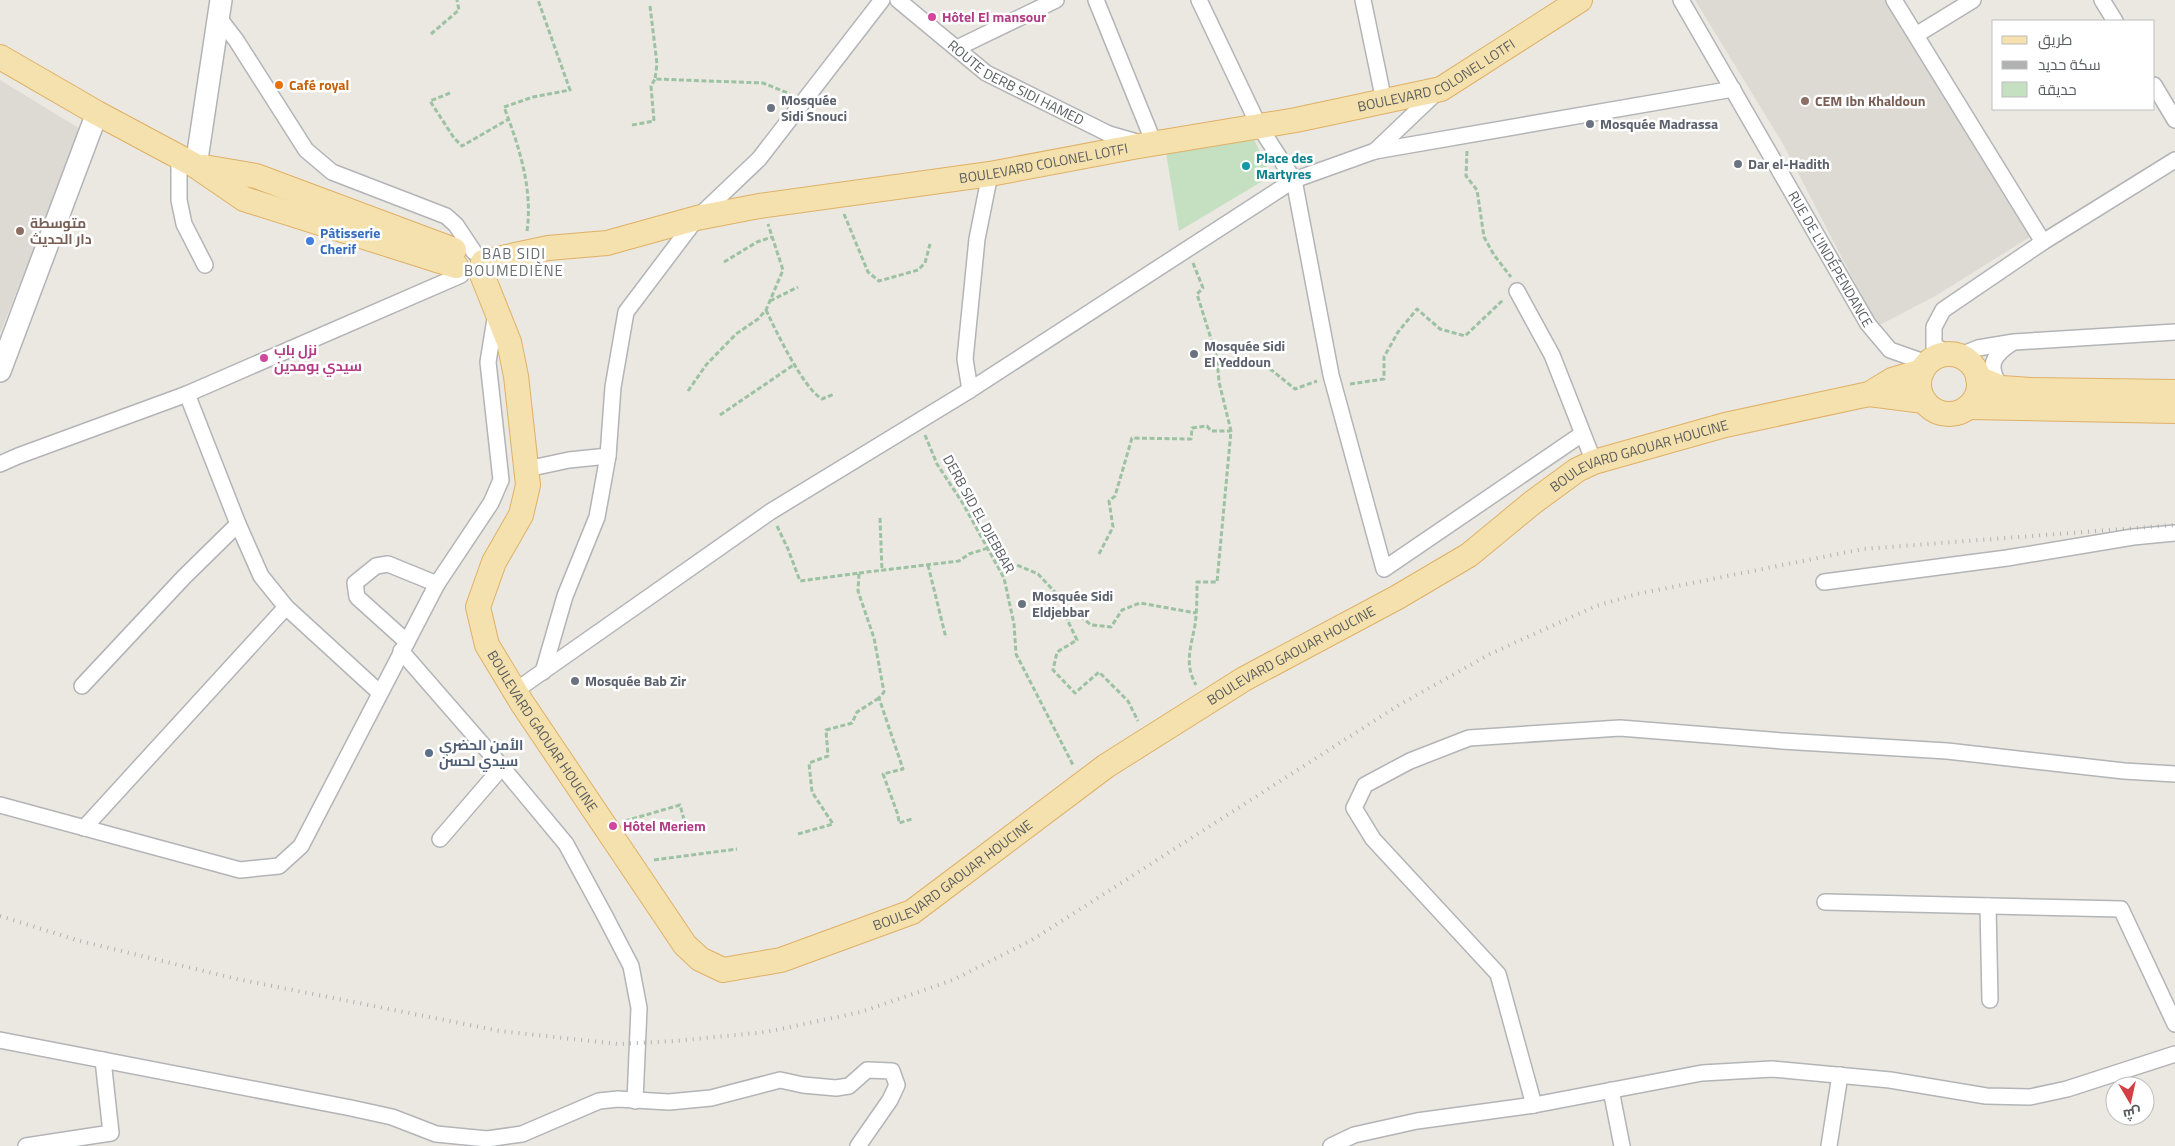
<svg xmlns="http://www.w3.org/2000/svg" width="2175" height="1146" font-family="'Titillium Web',Cairo,sans-serif">
  <style>
    .education { fill: #ddd9d3 }
    .green { fill: #c4e0c0 }
    .lines { fill: none; stroke-linecap: round; stroke-linejoin: round }
    .minor-casing { stroke: #b2b4b7; stroke-width: 18 }
    .secondary-casing { stroke: #b1b4b7; stroke-width: 24 }
    .primary-casing { stroke: #dfb066; stroke-width: 26 }
    .path { stroke: #9cc2a3; stroke-width: 3; stroke-dasharray: 5 2.5; stroke-linecap: butt }
    .minor { stroke: #fff; stroke-width: 15 }
    .secondary { stroke: #fff; stroke-width: 21 }
    .primary { stroke: #f4e1ad; stroke-width: 24 }
    .rail { stroke: #b0b1b1; stroke-width: 4; stroke-dasharray: 1 6; stroke-linecap: butt }
    .hotel-dot { fill: #d1479c; stroke: #fff; stroke-width: 2 }
    .food-dot { fill: #e8710a; stroke: #fff; stroke-width: 2 }
    .education-dot { fill: #8d6e63; stroke: #fff; stroke-width: 2 }
    .worship-dot { fill: #6b7280; stroke: #fff; stroke-width: 2 }
    .culture-dot { fill: #0f9aa8; stroke: #fff; stroke-width: 2 }
    .shop-dot { fill: #3f7fe0; stroke: #fff; stroke-width: 2 }
    .service-dot { fill: #5c6f8a; stroke: #fff; stroke-width: 2 }
    .labels { text-anchor: middle; stroke-width: 5; stroke-linejoin: round; paint-order: stroke }
    .hotel-label { font-size: 14px; font-weight: bold; fill: #b23c85; stroke: #fff; text-anchor: start }
    .street-label { font-size: 14px; fill: #5a5d60; stroke: #fff }
    .food-label { font-size: 14px; font-weight: bold; fill: #c56008; stroke: #fff; text-anchor: start }
    .worship-label { font-size: 14px; font-weight: bold; fill: #5b616d; stroke: #fff; text-anchor: start }
    .education-label { font-size: 14px; font-weight: bold; fill: #785e54; stroke: #fff; text-anchor: start }
    .culture-label { font-size: 14px; font-weight: bold; fill: #0d838f; stroke: #fff; text-anchor: start }
    .shop-label { font-size: 14px; font-weight: bold; fill: #366cbe; stroke: #fff; text-anchor: start }
    .service-label { font-size: 14px; font-weight: bold; fill: #4e5e75; stroke: #fff; text-anchor: start }
    .neighbourhood-label { font-size: 15px; letter-spacing: 1px; fill: #6b6f72; stroke: #fff }
  </style>
  <rect width="100%" height="100%" fill="#ebe8e1"/>
  <path class="education" d="M1695,0H1885L2030,237L1937,295L1880,325L1868,308L1783,144Z
    M0,80L82,130L0,333Z"/>
  <path class="green" d="M1253,137L1271,176L1179,231L1166,153Z"/>
  <g class="lines">
    <defs>
      <g id="minor">
        <path id="s1" d="M898,0L986,73L1109,134L1140,143"/>
        <path d="M1096,0L1154,143"/>
        <path d="M1199,0L1259,126L1294,180L1331,375L1384,569L1582,434"/>
        <path d="M1363,0L1384,101"/>
        <path id="s2" d="M1681,0L1868,324L1890,350L1927,363"/>
        <path d="M1894,0L2043,242"/>
        <path d="M2102,0L2115,21"/>
        <path d="M219,18L236,40L306,150L332,172L446,216L456,225L474,252"/>
        <path d="M1916,35L1973,0"/>
        <path d="M957,48L1056,0"/>
        <path d="M2154,85L2175,120"/>
        <path d="M1375,151L1733,89"/>
        <path d="M179,157V200L184,224L205,265"/>
        <path d="M1517,291L1552,355L1594,462"/>
        <path d="M1952,354L1934,346V327L1943,310L2043,242L2175,160"/>
        <path d="M1964,358L1963,354L1978,348L2014,342L2175,332"/>
        <path d="M2002,388C1986,367 1992,356 2012,343"/>
        <path d="M970,390L965,359L977,239L990,174"/>
        <path d="M187,394L238,524L261,576L286,607L380,693"/>
        <path d="M0,464L18,456L187,394L461,275"/>
        <path d="M527,469L569,460L608,456"/>
        <path d="M1824,582L2007,558L2133,537L2175,533"/>
        <path d="M407,642L357,597L355,583L376,566L388,564L437,584"/>
        <path d="M401,651L502,767L566,844L605,916L631,966L639,1008L635,1101"/>
        <path d="M543,672L565,596L597,517L608,456L613,387L626,312L697,218L759,159L882,0"/>
        <path d="M82,686L184,577L238,524"/>
        <path d="M515,691L770,512L970,390L1294,180L1375,151L1439,90"/>
        <path d="M0,805L240,870L279,866L301,846L437,584L491,503L501,480L488,362L496,313"/>
        <path d="M84,828L286,607"/>
        <path d="M440,839L502,767"/>
        <path d="M1825,902L2121,909L2175,1024"/>
        <path d="M1988,906L1990,1000"/>
        <path d="M0,1040L351,1108L392,1117L436,1134L487,1139L522,1134L599,1101L618,1099L669,1102L711,1098L780,1080L803,1085L836,1088L849,1086L867,1070L892,1071L897,1085L890,1100L858,1146"/>
        <path d="M1611,1090L1622,1146"/>
        <path d="M1534,1105L1498,974L1373,839L1354,808L1365,785L1410,761L1469,738L1620,728L1782,741L1947,751L2124,771L2175,774"/>
        <path d="M26,1146L111,1133L103,1060"/>
        <path d="M1331,1146L1354,1135L1417,1121L1534,1105L1702,1073L1772,1069L1890,1080L1986,1096L2030,1097L2067,1089L2175,1054"/>
        <path d="M1829,1146L1840,1075"/>
      </g>
      <path id="secondary" d="M196,166L221,0
        M0,371L97,113"/>
      <g id="primary">
        <path d="M0,57L97,113L196,166L244,199L456,266"/>
        <path d="M204,167L256,176L454,250"/>
        <path id="s3" d="M483,262L548,248L607,243L697,218L759,206L990,174L1133,147L1296,120L1441,89L1580,0"/>
        <path id="s4" d="M481,272L509,342L516,376L528,485L521,515L494,562L478,607L487,645L522,703L685,945L700,959L723,970L781,960L912,912L1106,766L1244,679L1396,598L1469,555L1532,503L1577,470L1594,462L1725,425L1869,394L1892,380L1922,371"/>
        <circle cx="1949" cy="384" r="30"/>
        <path d="M1978,378L2002,388L2030,390L2175,392"/>
        <path d="M1869,394L1924,401"/>
        <path d="M1968,407L2175,411"/>
      </g>
    </defs>
    <use href="#minor" class="minor-casing"/>
    <use href="#secondary" class="secondary-casing"/>
    <use href="#primary" class="primary-casing"/>
    <path class="path" d="M650,6L657,64L655,79L763,83L790,94
      M431,34L459,10L457,0
      M450,93L430,101L454,138L462,146L509,119
      M632,125L654,121L651,86L655,79
      M1467,151L1466,176L1477,190L1484,237L1494,255L1511,277
      M844,214L868,272L879,281L918,270L925,263L930,244
      M527,231C533,189 519,146 504,107L533,97L570,90L538,0
      M724,262L757,242L772,237
      M1193,263L1203,288L1197,294L1217,358L1219,382L1231,431L1217,582H1197C1197,596 1197,611 1195,625C1191,647 1184,664 1196,685
      M770,301L798,287
      M766,310C776,331 803,388 822,399L834,394
      M1264,364L1295,389L1317,381
      M1350,384L1384,379V357L1398,332L1417,309L1440,329L1465,336L1503,300
      M688,391L706,365L736,334L758,319L766,310L783,270L768,224
      M720,415L795,364
      M925,435L937,464L962,502L1004,578L1014,624L1016,654L1073,765
      M880,518L882,571
      M777,526L788,549L800,581L859,573L858,591L874,638L884,692L879,698L903,769L883,774L898,815L899,823L912,819
      M1099,554L1113,527L1109,501L1115,496L1132,438L1191,439L1192,428L1207,426L1211,431H1231
      M995,561L1017,565L1038,574L1068,606L1091,625L1111,627L1122,610L1140,603L1196,613
      M928,565L946,638
      M859,573L959,561L969,554L988,548
      M1071,609L1066,617L1077,640L1057,652L1053,670L1075,693L1099,672L1128,701L1138,721
      M625,821L680,805L685,823
      M798,834L833,824L812,792L809,763L828,756L826,730L852,723L857,712L879,698
      M654,860L737,849"/>
    <use href="#minor" class="minor"/>
    <use href="#secondary" class="secondary"/>
    <use href="#primary" class="primary"/>
    <path class="rail" d="M0,916L80,941L237,979L500,1031L618,1044L675,1041L766,1032L861,1012L953,980L1032,940L1399,705L1490,654L1596,606L1637,594L1863,549L2175,525"/>
  </g>
  <g class="hotel-dot">
    <circle cx="932" cy="17" r="5"/>
    <circle cx="264" cy="358" r="5"/>
    <circle cx="613" cy="826" r="5"/>
  </g>
  <circle class="food-dot" cx="279" cy="85" r="5"/>
  <g class="education-dot">
    <circle cx="1805" cy="101" r="5"/>
    <circle cx="20" cy="231" r="5"/>
  </g>
  <g class="worship-dot">
    <circle cx="771" cy="108" r="5"/>
    <circle cx="1590" cy="124" r="5"/>
    <circle cx="1738" cy="164" r="5"/>
    <circle cx="1194" cy="354" r="5"/>
    <circle cx="1022" cy="604" r="5"/>
    <circle cx="575" cy="681" r="5"/>
  </g>
  <circle class="culture-dot" cx="1246" cy="166" r="5"/>
  <circle class="shop-dot" cx="310" cy="241" r="5"/>
  <circle class="service-dot" cx="429" cy="753" r="5"/>
  <g class="labels">
    <g class="hotel-label">
      <text x="942" y="22">Hôtel El mansour</text>
      <text x="274" y="355">نزل باب<tspan x="274" dy="16">سيدي بومدين</tspan></text>
      <text x="623" y="831">Hôtel Meriem</text>
    </g>
    <g class="street-label">
      <text dy="5" stroke="none"><textPath href="#s3" startOffset="975">BOULEVARD COLONEL LOTFI</textPath></text>
      <text dy="5" stroke="none"><textPath href="#s1" startOffset="145">ROUTE DERB SIDI HAMED</textPath></text>
      <text dy="5" stroke="none"><textPath href="#s3" startOffset="570">BOULEVARD COLONEL LOTFI</textPath></text>
      <text dy="5" stroke="none"><textPath href="#s2" startOffset="299">RUE DE L'INDÉPENDANCE</textPath></text>
      <text dy="5" stroke="none"><textPath href="#s4" startOffset="1859">BOULEVARD GAOUAR HOUCINE</textPath></text>
      <text transform="translate(979 514) rotate(61)" y="5">DERB SID EL DJEBBAR</text>
      <text dy="5" stroke="none"><textPath href="#s4" startOffset="1454">BOULEVARD GAOUAR HOUCINE</textPath></text>
      <text dy="5" stroke="none"><textPath href="#s4" startOffset="494">BOULEVARD GAOUAR HOUCINE</textPath></text>
      <text dy="5" stroke="none"><textPath href="#s4" startOffset="1049">BOULEVARD GAOUAR HOUCINE</textPath></text>
    </g>
    <g class="food-label">
      <text x="289" y="90">Café royal</text>
    </g>
    <g class="worship-label">
      <text x="781" y="105">Mosquée<tspan x="781" dy="16">Sidi Snouci</tspan></text>
      <text x="1600" y="129">Mosquée Madrassa</text>
      <text x="1748" y="169">Dar el-Hadith</text>
      <text x="1204" y="351">Mosquée Sidi<tspan x="1204" dy="16">El Yeddoun</tspan></text>
      <text x="1032" y="601">Mosquée Sidi<tspan x="1032" dy="16">Eldjebbar</tspan></text>
      <text x="585" y="686">Mosquée Bab Zir</text>
    </g>
    <g class="education-label">
      <text x="1815" y="106">CEM Ibn Khaldoun</text>
      <text x="30" y="228">متوسطة<tspan x="30" dy="16">دار الحديث</tspan></text>
    </g>
    <g class="culture-label">
      <text x="1256" y="163">Place des<tspan x="1256" dy="16">Martyres</tspan></text>
    </g>
    <g class="shop-label">
      <text x="320" y="238">Pâtisserie<tspan x="320" dy="16">Cherif</tspan></text>
    </g>
    <g class="service-label">
      <text x="439" y="750">الأمن الحضري<tspan x="439" dy="16">سيدي لحسن</tspan></text>
    </g>
    <g class="neighbourhood-label">
      <text x="514" y="259">BAB SIDI<tspan x="514" dy="17">BOUMEDIÈNE</tspan></text>
    </g>
  </g>
  <rect x="1992" y="20" width="162" height="90" fill="#ffffff" stroke="#bdbebf"/>
  <rect x="2002" y="36" width="25" height="8" fill="#f4e1ad" stroke="#bdbebf"/>
  <text x="2038" y="45" font-size="15" fill="#5a5d60">طريق</text>
  <rect x="2002" y="61" width="25" height="8" fill="#b0b1b1" stroke="#bdbebf"/>
  <text x="2038" y="70" font-size="15" fill="#5a5d60">سكة حديد</text>
  <rect x="2002" y="82" width="25" height="15" fill="#c4e0c0" stroke="#bdbebf"/>
  <text x="2038" y="95" font-size="15" fill="#5a5d60">حديقة</text>
  <g transform="translate(2130 1101) rotate(171)"><circle r="24" fill="#ffffff" stroke="#bdbebf"/>
  <path d="M0-4L9 19L0 12L-9 19Z" fill="#d33f44"/>
  <text y="-8" font-size="14" font-weight="bold" text-anchor="middle" fill="#5a5d60">ش</text>
  </g>
</svg>
